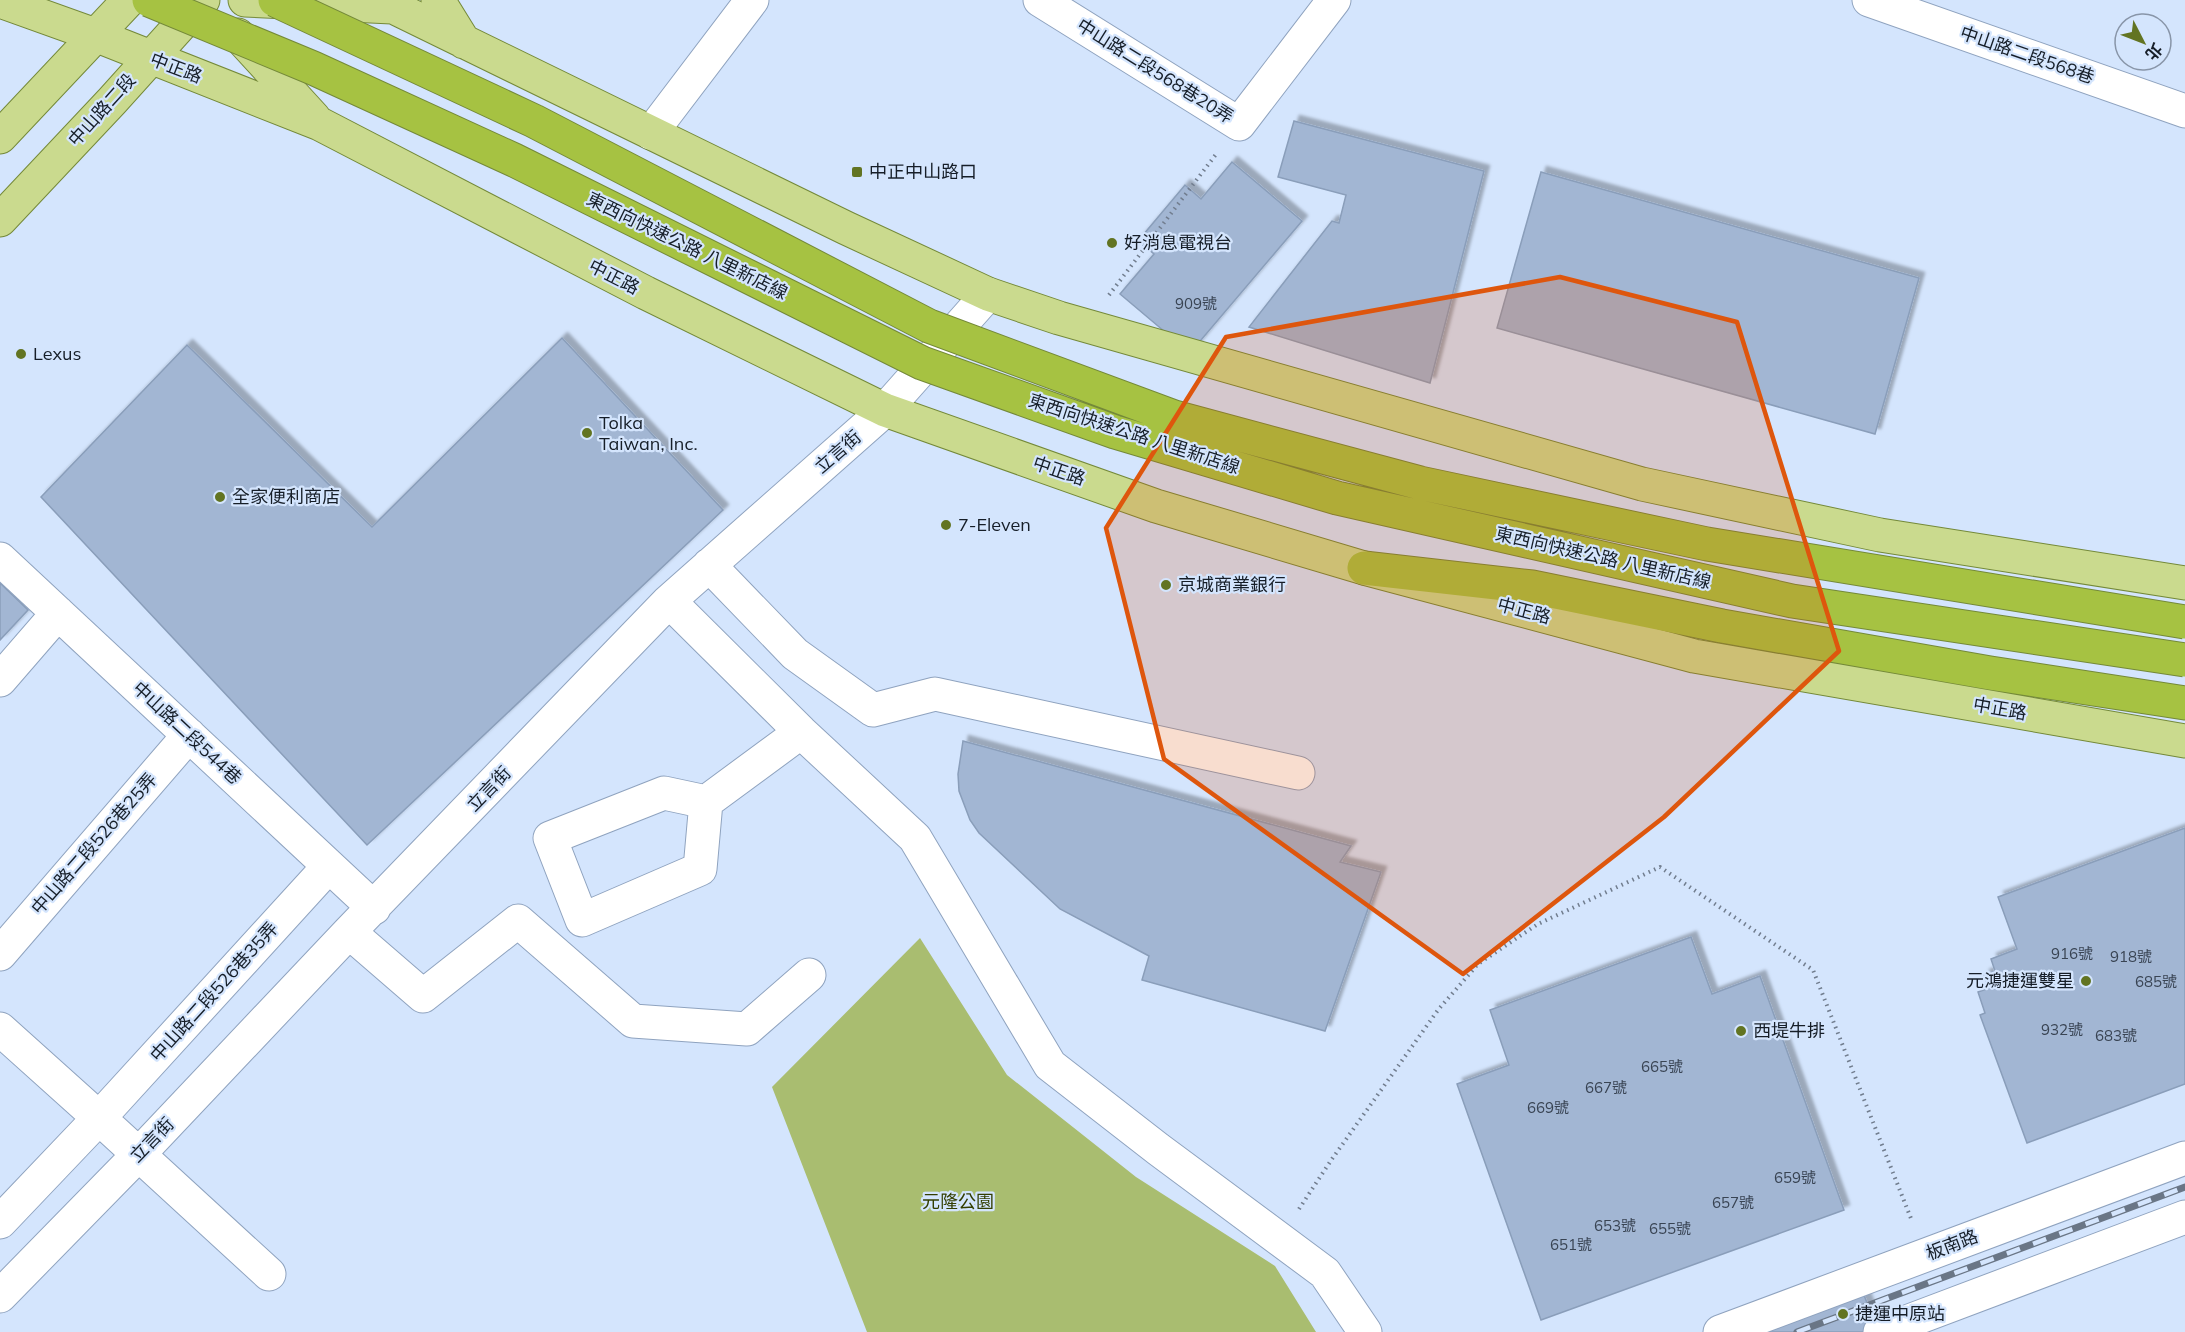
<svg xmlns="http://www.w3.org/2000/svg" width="2185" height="1332" font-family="Mulish,'Noto Sans TC',sans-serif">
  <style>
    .green { fill: #a9bd70 }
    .building { fill: #a2b6d3; stroke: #8a9eba; stroke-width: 1.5; filter: url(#shadow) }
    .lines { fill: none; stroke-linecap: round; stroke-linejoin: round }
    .minor-casing { stroke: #8fa3bf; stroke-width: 35 }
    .major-casing { stroke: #748939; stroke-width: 35 }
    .highway-casing { stroke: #748939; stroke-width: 35 }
    .path { stroke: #717d8e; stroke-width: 4; stroke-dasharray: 1.5 4.5; stroke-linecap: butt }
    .minor { stroke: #fff; stroke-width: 33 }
    .major { stroke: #cada8e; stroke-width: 33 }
    .highway { stroke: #a6c242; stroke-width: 33 }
    .rail-casing { stroke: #6a7686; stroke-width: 7 }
    .rail { stroke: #d4e5fd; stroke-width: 4.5; stroke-dasharray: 14; stroke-linecap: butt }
    .highway-bridge-casing { stroke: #748939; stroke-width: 35; stroke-linecap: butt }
    .highway-bridge { stroke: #a6c242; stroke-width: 33 }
    .marked { fill: #de560d; fill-opacity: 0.2; stroke: #de560d; stroke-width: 4.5; stroke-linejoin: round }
    .poi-dot { fill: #627422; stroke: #d4e5fd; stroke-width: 2 }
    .labels { text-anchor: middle; stroke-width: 4.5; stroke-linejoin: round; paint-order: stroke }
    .number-label { font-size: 15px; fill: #394453 }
    .street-label { font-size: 18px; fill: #161e28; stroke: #d4e5fd }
    .poi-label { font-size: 18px; fill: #161e28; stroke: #d4e5fd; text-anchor: start }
    .park-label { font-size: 18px; fill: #333e00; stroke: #d4e5fd }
  </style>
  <defs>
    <filter id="shadow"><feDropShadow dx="5.5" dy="-5.5" stdDeviation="1.5" flood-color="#0004"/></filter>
  </defs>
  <rect width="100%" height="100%" fill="#d4e5fd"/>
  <path class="green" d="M920,938L1007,1075L1136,1177L1275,1266L1316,1332H867L772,1087Z"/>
  <path class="building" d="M1294,121L1484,171L1430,383L1249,327L1332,221L1339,223L1346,195L1278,177Z
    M1232,162L1302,221L1190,353L1120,294L1154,254L1138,241L1185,185L1201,199Z
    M1541,172L1919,278L1875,434L1497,328Z
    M562,338L723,510L367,845L41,497L187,345L372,527Z
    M0,583L28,610L0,640Z
    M963,741L1351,846L1340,862L1381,872L1325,1031L1142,980L1149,956L1060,909L979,833L970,820L959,791L958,774Z
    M2185,828V1084L2027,1143L1980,1015L1985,1013L1978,992L1989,988L1984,975L1995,971L1991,959L2017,949L1998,897Z
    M1691,937L1712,994L1760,976L1844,1210L1541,1320L1457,1084L1509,1065L1490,1010Z
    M1864,1295L1878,1332H1766Z"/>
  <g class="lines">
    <defs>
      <path id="minor" d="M1040,0L1239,124L1334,0
        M1869,0L2185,111
        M651,133L752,0
        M0,559L374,908
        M709,565L795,654L873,710L935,694L1298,773
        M669,601L801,732L915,838L1050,1065L1158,1149L1325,1273L1365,1332
        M0,680L58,613
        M706,802L700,869L582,920L550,838L664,793L706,802L801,732
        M349,932L423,996L518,921L633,1021L747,1029L809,975
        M0,954L189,735
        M0,1029L99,1118L269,1274
        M0,1222L99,1118L329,866
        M0,1296L139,1154L349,932L669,601L885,410L988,294
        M1720,1332L2185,1158
        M1880,1332L2185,1217"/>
      <path id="major" d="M245,0L392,7
        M379,0L846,228L988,294L1059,318L1642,484L1880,535L2185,583
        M438,0L464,42
        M0,1L95,35L320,124L646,293L885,410L1156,506L1364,568L1694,656L2185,741
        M238,35L314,118
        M0,137L129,0
        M0,220L112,101L203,0"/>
      <path id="highway" d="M1364,568L1532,587L1722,626L1990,673L2185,703"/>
    </defs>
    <use href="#minor" class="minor-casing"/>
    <use href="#major" class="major-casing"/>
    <use href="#highway" class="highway-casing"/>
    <path class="path" d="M1109,295L1217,153
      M1299,1209L1332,1159L1438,1010L1478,964L1538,924L1660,867L1813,970L1912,1221"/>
    <use href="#minor" class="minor"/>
    <use href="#major" class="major"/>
    <use href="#highway" class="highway"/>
    <defs>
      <path id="rail" d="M1797,1332L2185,1187"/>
    </defs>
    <use href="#rail" class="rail-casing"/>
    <use href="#rail" class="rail"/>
    <defs>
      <path id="highway-bridge" d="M149,0L313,68L514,160L922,363L1115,432L1337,498L1792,601L2185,660
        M275,0L534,121L929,326L1174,417L1420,483L1707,544L2185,622"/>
    </defs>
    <use href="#highway-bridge" class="highway-bridge-casing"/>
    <use href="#highway-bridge" class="highway-bridge"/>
  </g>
  <path class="marked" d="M1560,277L1737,322L1839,651L1664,817L1463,974L1164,759L1106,528L1226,337Z"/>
  <g class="poi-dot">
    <rect x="851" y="166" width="12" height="12" rx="3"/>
    <circle cx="1112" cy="243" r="6"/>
    <circle cx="21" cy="354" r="6"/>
    <circle cx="587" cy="433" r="6"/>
    <circle cx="220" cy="497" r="6"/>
    <circle cx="946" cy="525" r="6"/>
    <circle cx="1166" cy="585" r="6"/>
    <circle cx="2086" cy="981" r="6"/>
    <circle cx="1741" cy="1031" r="6"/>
    <circle cx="1843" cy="1314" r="6"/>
  </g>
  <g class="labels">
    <g class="number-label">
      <text x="1196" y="309">909號</text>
      <text x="2072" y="959">916號</text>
      <text x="2131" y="962">918號</text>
      <text x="2156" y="987">685號</text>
      <text x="2062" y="1035">932號</text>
      <text x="2116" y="1041">683號</text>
      <text x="1662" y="1072">665號</text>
      <text x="1606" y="1093">667號</text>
      <text x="1548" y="1113">669號</text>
      <text x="1795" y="1183">659號</text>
      <text x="1733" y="1208">657號</text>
      <text x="1615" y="1231">653號</text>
      <text x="1670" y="1234">655號</text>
      <text x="1571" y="1250">651號</text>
    </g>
    <g class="street-label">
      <text transform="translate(2027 55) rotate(19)" y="6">中山路二段568巷</text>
      <text transform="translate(176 68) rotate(21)" y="6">中正路</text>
      <text transform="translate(1155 71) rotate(32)" y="6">中山路二段568巷20弄</text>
      <text transform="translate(102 110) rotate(-48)" y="6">中山路二段</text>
      <text transform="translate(687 246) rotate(26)" y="6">東西向快速公路 八里新店線</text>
      <text transform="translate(614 277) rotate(27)" y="6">中正路</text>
      <text transform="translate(1134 434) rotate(18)" y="6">東西向快速公路 八里新店線</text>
      <text transform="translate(838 452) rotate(-41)" y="6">立言街</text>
      <text transform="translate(1059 471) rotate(19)" y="6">中正路</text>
      <text transform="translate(1603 558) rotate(13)" y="6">東西向快速公路 八里新店線</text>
      <text transform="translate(1524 611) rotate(15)" y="6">中正路</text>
      <text transform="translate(2000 709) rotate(10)" y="6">中正路</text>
      <text transform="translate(187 733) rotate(43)" y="6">中山路二段544巷</text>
      <text transform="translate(489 789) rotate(-46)" y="6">立言街</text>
      <text transform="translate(94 844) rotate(-49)" y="6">中山路二段526巷25弄</text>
      <text transform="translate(214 992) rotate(-48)" y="6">中山路二段526巷35弄</text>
      <text transform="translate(152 1140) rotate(-46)" y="6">立言街</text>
      <text transform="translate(1952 1245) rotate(-21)" y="6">板南路</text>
    </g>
    <g class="poi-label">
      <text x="869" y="178">中正中山路口</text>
      <text x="1124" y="249">好消息電視台</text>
      <text x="33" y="360">Lexus</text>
      <text x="599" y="429">Tolka<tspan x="599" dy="21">Taiwan, Inc.</tspan></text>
      <text x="232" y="503">全家便利商店</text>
      <text x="958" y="531">7-Eleven</text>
      <text x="1178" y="591">京城商業銀行</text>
      <text x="2074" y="987" text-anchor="end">元鴻捷運雙星</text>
      <text x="1753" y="1037">西堤牛排</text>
      <text x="1855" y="1320">捷運中原站</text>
    </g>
    <g class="park-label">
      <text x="958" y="1208">元隆公園</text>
    </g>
  </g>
  <g transform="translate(2143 42) rotate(132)"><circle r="28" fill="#d4e5fd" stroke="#8895a8" stroke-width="1.5"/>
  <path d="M0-4.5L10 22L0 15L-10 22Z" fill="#627422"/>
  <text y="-9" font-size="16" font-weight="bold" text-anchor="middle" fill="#161e28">北</text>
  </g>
</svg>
